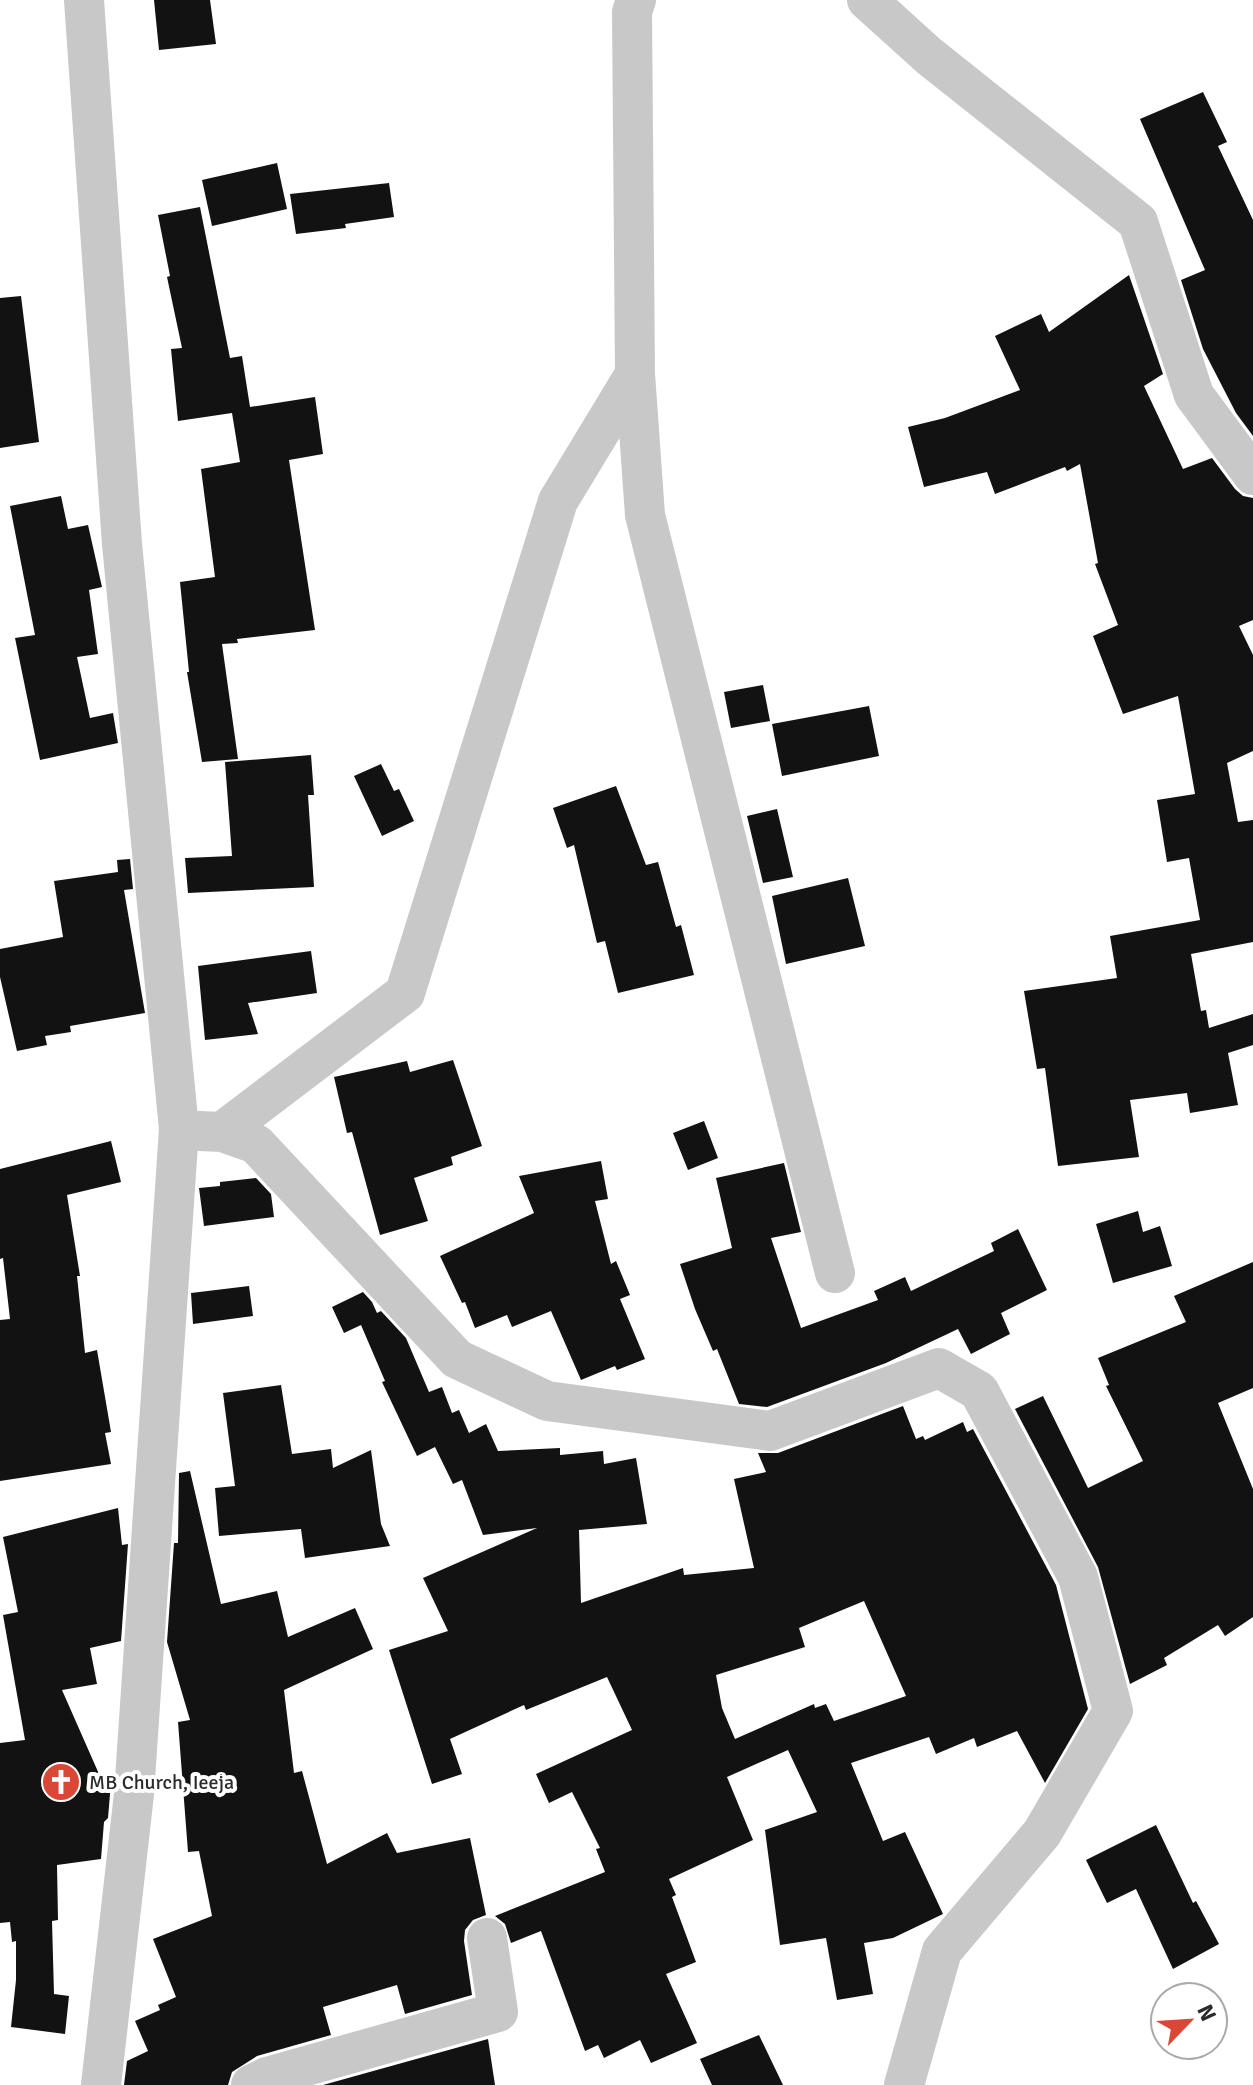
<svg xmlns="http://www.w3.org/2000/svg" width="1253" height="2085" font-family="Signika,sans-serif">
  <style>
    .building { fill: #121212; fill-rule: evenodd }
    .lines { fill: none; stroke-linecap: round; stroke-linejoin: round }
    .street { stroke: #c8c8c8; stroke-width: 40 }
    .labels { text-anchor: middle; stroke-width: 8; stroke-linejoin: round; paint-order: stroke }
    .poi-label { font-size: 20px; fill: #2b2b2b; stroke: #fff; text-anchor: start }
  </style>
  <rect width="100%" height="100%" fill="#fff"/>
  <path class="building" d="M154,0H210L216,44L159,50Z
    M1203,92L1227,142L1218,146L1253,220V436L1236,413L1203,349L1181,280L1205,270L1140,119Z
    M277,163L287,209L212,226L202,180Z
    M389,183L394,217L345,224L346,228L296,234L290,194Z
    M200,207L230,358L242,356L250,407L315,397L323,454L289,460L315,630L237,639L238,643L222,644L238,759L202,762L187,672H189L180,582L215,577L201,469L240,462L232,413L178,421L171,349L182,348L167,277L170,276L158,215Z
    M1129,275L1163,374L1144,386L1183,469L1212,458L1235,489L1243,496L1253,498V620L1239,626L1253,655V751L1227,763L1238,822L1253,820V942L1191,954L1201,1011L1206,1010L1209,1028L1253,1014V1045L1228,1053L1238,1105L1190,1113L1187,1093L1130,1100L1139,1157L1058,1166L1045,1068L1037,1069L1024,991L1117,978L1110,936L1200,920L1189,858L1167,862L1157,800L1195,794L1178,696L1123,714L1093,636L1118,625L1095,564L1098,563L1080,464L1067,471L1065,467L995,494L987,472L924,487L908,427L945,418L1020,390L995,336L1041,314L1049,332Z
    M21,296L39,442L0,448V298Z
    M61,496L68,529L88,525L102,587L89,590L98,654L77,657L90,718L113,713L118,743L40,760L15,638L35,635L10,506Z
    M763,685L770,721L731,728L724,692Z
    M869,706L879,756L782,776L772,724Z
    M311,755L314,795H308L314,887L188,893L185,858L232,856L225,762Z
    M381,764L394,791L399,789L414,821L382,836L354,776Z
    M616,786L646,865L658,862L676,927L681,925L694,975L618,993L605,941L597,943L574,845L567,848L553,808Z
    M777,809L793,877L763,883L747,816Z
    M130,859L133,889L124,890L145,1013L70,1026L71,1032L45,1036L47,1045L17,1051L0,977V949L63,937L54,881L118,872L117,860Z
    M848,878L865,946L786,964L772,896Z
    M311,951L317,993L248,1003L258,1034L205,1040L198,966Z
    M453,1060L482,1146L451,1157L453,1165L414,1178L428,1221L380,1235L352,1132L347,1133L334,1077L407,1061L410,1072Z
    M704,1121L718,1158L688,1170L673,1133Z
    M111,1141L121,1182L67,1195L80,1276H77L85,1353L97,1350L111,1432L105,1433L111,1464L0,1481V1320L10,1319L3,1258L0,1259V1169Z
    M601,1161L608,1199L595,1201L611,1264L616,1261L630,1295L620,1299L645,1359L617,1370L615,1366L581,1380L551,1311L512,1327L507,1315L475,1328L465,1302L462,1303L440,1256L534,1213L519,1176Z
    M784,1163L801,1232L771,1238L801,1328L878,1300L874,1291L905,1277L911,1291L994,1251L991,1243L1018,1229L1047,1290L1001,1313L1010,1334L971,1354L958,1329L886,1363L767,1407L739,1404L717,1349L713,1351L695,1309L680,1264L732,1248L716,1178Z
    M256,1178L271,1194L274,1217L204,1226L199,1188L220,1186V1182Z
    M1138,1211L1143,1232L1160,1226L1172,1266L1113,1283L1096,1224Z
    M1253,1262V1388L1218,1403L1253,1489V1617L1225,1636L1218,1625L1164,1658L1167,1665L1130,1684L1098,1567L1015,1409L1043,1396L1088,1488L1143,1461L1106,1386L1109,1385L1098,1358L1186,1322L1174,1296Z
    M249,1286L253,1316L193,1324L191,1293Z
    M363,1292L372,1302L377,1313L381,1311L406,1338L429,1392L442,1387L452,1413L459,1410L469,1433L486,1424L498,1451L560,1448V1455L603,1451L604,1464L636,1458L647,1524L579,1530L581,1603L683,1568L684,1575L754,1568L734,1479L766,1472L758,1453H778L903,1406L916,1439L923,1436L925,1440L963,1422L967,1432L973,1429L1056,1585L1088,1709L1045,1783L1017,1731L977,1747L974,1738L936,1754L929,1737L851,1763L883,1841L905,1832L943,1914L893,1938L864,1943L873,1994L837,2000L826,1938L780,1945L765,1830L817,1812L788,1750L727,1777L753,1840L669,1879L676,1895L672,1897L696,1962L666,1974L697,2043L651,2063L640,2040L604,2058L598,2045L585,2051L541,1931L511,1943L505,1924L495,1916L605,1872L596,1849L600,1848L572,1792L549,1803L536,1774L632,1730L607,1677L526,1710L524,1705L450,1739L462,1774L432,1784L389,1650L448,1631L423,1578L537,1528L483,1535L462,1480L453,1484L435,1447L417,1456L382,1382L385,1381L361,1325L344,1333L332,1307ZM864,1601L906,1696L834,1721L826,1704L815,1708L814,1704L735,1739L722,1708L716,1675L805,1647L799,1628Z
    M281,1385L292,1454L331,1449L333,1468L371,1450L381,1524L390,1546L305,1558L301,1529L219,1536L215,1488L235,1486L223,1393Z
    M190,1471L221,1604L277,1591L288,1637L355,1608L373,1649L284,1690L294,1773L302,1771L327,1864L387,1833L397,1853L470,1838L486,1915L473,1920L465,1930L464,1941L472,1995L405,2014L397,1985L323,2007L331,2035L257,2056L232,2072L228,2085H124L127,2061L148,2051L135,2021L160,2010L158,2005L176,1997L153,1939L212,1916L199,1851L188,1852L178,1722L190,1720L167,1642L174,1543H178L179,1473Z
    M118,1508L122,1545L128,1544L121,1641L90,1648L97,1684L62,1690L99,1774L111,1782L108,1818L104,1822L101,1859L57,1865L58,1920L52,1921L54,1994L69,1996L65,2034L11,2027L16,1980V1941L12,1942L10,1922L0,1923V1743L25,1740L3,1615L18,1612L3,1537Z
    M1156,1825L1193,1903L1196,1901L1219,1944L1173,1969L1136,1889L1107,1903L1086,1860Z
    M759,2035L783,2085H712L700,2059Z
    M488,2039L495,2085H323Z"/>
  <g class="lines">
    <path class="street" d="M84,0L122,544L179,1129L134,1794L101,2085
      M636,0L632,12L635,374L645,515L835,1273
      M867,0L929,56L1138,222L1194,395L1253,475
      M200,1131L222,1132L405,993L558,501L635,374
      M222,1132L256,1144L457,1359L547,1401L770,1431L939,1368L979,1391L1078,1577L1113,1711L1042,1833L942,1951L904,2085
      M251,2085L267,2077L498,2012L487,1938"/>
  </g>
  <defs>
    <symbol id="church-disc" viewBox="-11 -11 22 22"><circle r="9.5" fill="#d94737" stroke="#fff"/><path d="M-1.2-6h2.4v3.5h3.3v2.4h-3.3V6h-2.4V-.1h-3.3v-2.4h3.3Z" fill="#fff"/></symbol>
  </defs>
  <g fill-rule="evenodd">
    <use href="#church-disc" x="39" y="1760" width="44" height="44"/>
  </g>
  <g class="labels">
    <g class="poi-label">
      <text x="89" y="1789">MB Church, Ieeja</text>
    </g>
  </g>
  <g transform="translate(1189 2021) rotate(65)"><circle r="38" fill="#ffffff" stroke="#aaaaaa" stroke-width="2"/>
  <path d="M0-6L14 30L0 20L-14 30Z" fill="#d94737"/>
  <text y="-12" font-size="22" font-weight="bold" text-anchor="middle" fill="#2b2b2b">N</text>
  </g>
</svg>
